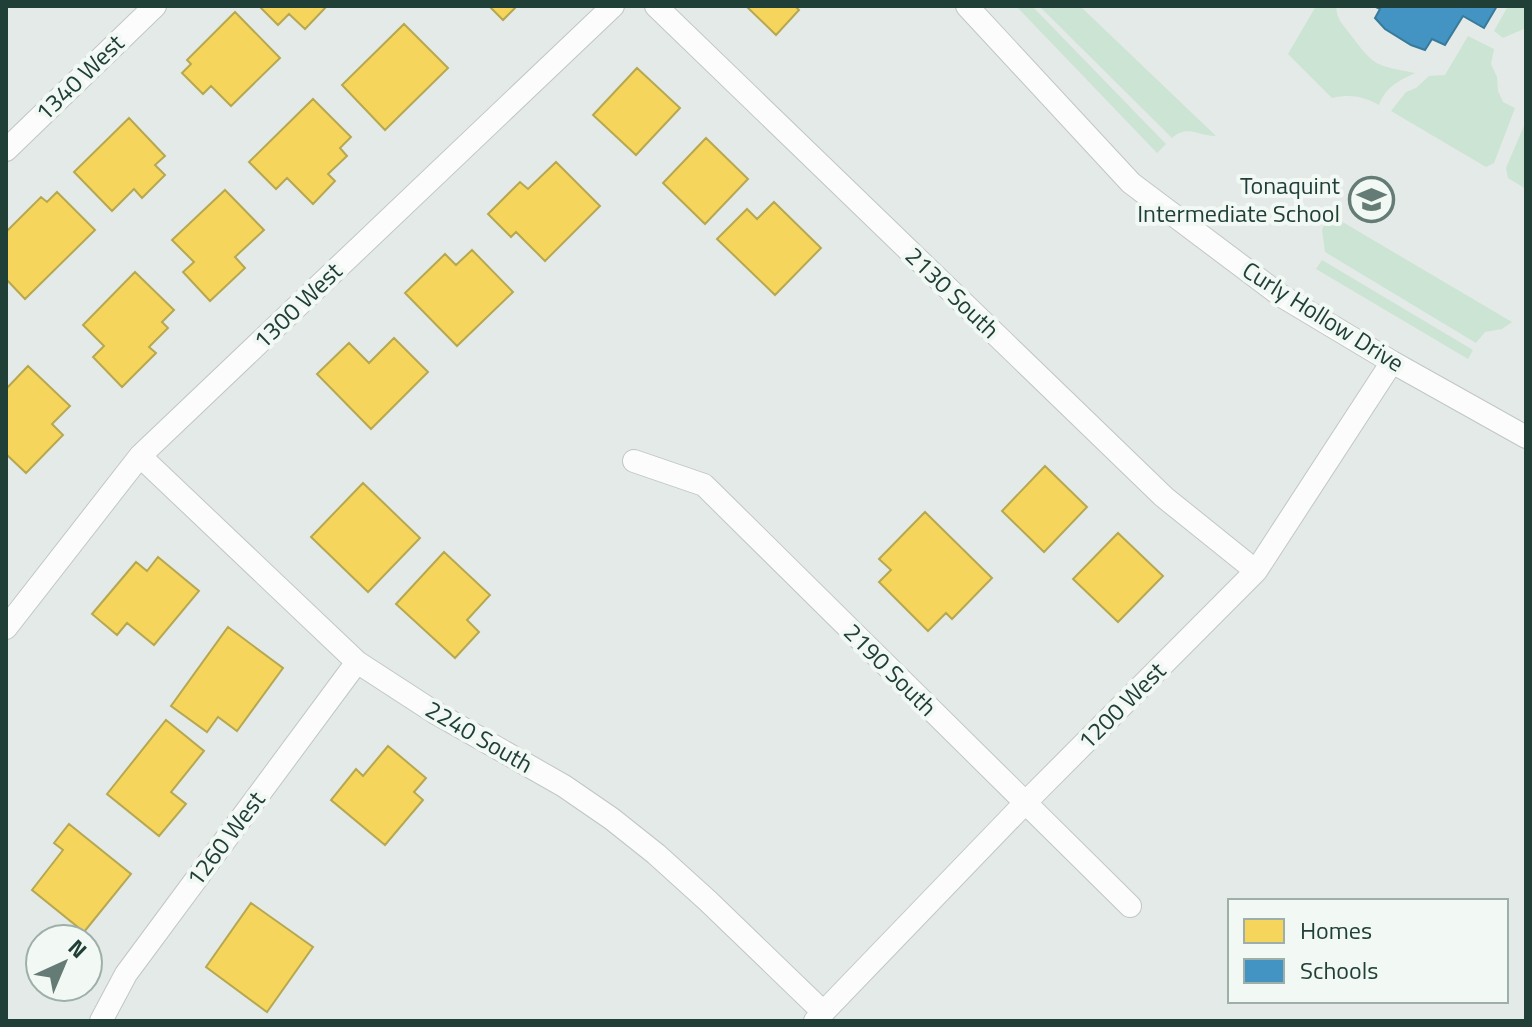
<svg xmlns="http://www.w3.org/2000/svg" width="1532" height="1027" font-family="'Titillium Web',sans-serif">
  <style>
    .green { fill: #cce4d3 }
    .homes { fill: #f6d55c; stroke: #b6a851; stroke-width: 2 }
    .schools { fill: #4393c3; stroke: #387a99; stroke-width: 2 }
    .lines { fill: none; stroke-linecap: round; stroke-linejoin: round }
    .street-casing { stroke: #c1c7c4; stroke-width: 24 }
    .street { stroke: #fbfcfb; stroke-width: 22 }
    .labels { text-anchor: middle; stroke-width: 8; stroke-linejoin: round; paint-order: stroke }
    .street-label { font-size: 24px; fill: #203f37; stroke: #f2f9f5 }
    .poi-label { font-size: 24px; fill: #203f37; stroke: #f2f9f5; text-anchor: end }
  </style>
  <rect width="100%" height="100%" fill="#e4eae7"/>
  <path class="green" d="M1016,6H1032L1166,144L1157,153Z
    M1039,6H1080L1216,136C1198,136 1188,124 1172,138Z
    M1316,6H1336C1337,20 1342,23 1350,34C1375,67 1375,65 1415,73C1398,81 1386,87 1379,105C1362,96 1351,94 1332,98L1288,54Z
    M1508,6H1526V28L1503,38L1494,31Z
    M1468,36L1494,49L1491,64L1497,77L1498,91L1503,102L1515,108L1494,163L1486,167L1391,111L1406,92L1416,88L1429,76L1445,75Z
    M1526,121V189L1508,178L1506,168Z
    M1329,214L1512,322L1502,329L1485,332L1476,343L1325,252L1322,230Z
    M1322,260L1473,350L1468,359L1316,269Z"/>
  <path class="homes" d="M259,6H327L305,29L289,14L278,25Z
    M489,6H517L503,20Z
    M746,6H795L799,10L776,35Z
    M235,12L280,58L231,106L211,86L203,94L182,73L191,64L187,60Z
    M404,24L448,68L385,130L342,85Z
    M637,68L680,108L636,155L593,115Z
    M313,99L351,137L340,148L347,156L328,174L335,181L313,204L287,178L276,189L249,162Z
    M129,118L165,156L155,165L165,175L142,198L134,189L112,211L74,172Z
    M706,138L748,179L705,224L663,183Z
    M556,162L600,206L545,261L516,232L511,237L488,214L520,182L528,189Z
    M225,190L264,230L235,257L245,268L210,301L183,272L194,262L172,240Z
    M57,192L95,230L25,299L6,279V232L41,197L47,202Z
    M774,202L821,248L775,295L717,239L747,209L757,219Z
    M472,250L513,292L457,346L405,293L445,254L456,265Z
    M135,272L174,310L162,322L168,328L149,347L156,353L122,387L93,357L104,346L83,325Z
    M394,338L428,372L371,429L317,374L349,343L369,363Z
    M28,366L70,406L52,424L63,435L26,473L6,454V389Z
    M1045,466L1087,507L1044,552L1002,511Z
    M363,483L420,538L368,592L311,537Z
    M925,512L992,578L952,619L946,613L928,631L879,582L891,570L879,559Z
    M1118,533L1163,576L1118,622L1073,579Z
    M444,552L490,595L467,620L479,632L455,658L396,604Z
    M158,557L199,591L154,645L127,623L117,635L92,614L136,562L147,571Z
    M228,627L283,668L237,731L218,717L207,732L171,706Z
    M166,720L204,751L171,792L186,804L159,836L107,794Z
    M388,746L426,778L414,792L423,800L385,845L331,800L356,769L363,776Z
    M69,824L131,874L84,932L32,890L63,850L54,843Z
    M251,903L313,947L267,1012L206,967Z"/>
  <path class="schools" d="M1374,6H1497L1484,28L1463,16L1445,45L1432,39L1425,50L1411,45L1385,29L1375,18L1380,9Z"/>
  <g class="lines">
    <defs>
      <path id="street" d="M656,6L1164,497L1256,571
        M967,6L1131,183L1280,295L1392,362L1526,437
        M6,150L155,6
        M140,456L357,662L434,712L564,786L612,819L656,854L708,901L823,1012
        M634,461L704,485L1130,906
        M6,628L140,456L613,6
        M101,1021L126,974L357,662
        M815,1021L1025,803L1256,571L1392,362"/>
    </defs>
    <use href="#street" class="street-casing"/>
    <use href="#street" class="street"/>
  </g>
  <defs>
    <symbol id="school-ring" viewBox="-11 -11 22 22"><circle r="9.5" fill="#f2f9f5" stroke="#657b75" stroke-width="1.5"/><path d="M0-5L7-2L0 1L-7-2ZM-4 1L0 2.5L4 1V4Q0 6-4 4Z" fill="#657b75"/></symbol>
  </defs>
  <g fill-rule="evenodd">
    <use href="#school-ring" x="1346" y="174" width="51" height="51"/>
  </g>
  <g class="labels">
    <g class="street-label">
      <text transform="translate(80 78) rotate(-44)" y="8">1340 West</text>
      <text transform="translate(952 293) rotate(44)" y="8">2130 South</text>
      <text transform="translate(298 306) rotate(-44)" y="8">1300 West</text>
      <text transform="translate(1323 317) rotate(32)" y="8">Curly Hollow Drive</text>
      <text transform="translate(890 670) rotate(45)" y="8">2190 South</text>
      <text transform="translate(1122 706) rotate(-45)" y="8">1200 West</text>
      <text transform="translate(479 737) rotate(30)" y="8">2240 South</text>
      <text transform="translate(226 839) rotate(-53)" y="8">1260 West</text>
    </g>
    <g class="poi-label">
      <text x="1340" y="194">Tonaquint<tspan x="1340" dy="28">Intermediate School</tspan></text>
    </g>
  </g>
  <rect width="1532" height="1027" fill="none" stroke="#203f37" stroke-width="16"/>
  <rect x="1228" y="899" width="280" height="104" fill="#f2f9f5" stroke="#9eafa9" stroke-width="2"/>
  <rect x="1244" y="919" width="40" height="24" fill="#f6d55c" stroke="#9eafa9" stroke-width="2"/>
  <text x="1300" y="939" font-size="24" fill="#203f37">Homes</text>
  <rect x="1244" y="959" width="40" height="24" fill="#4393c3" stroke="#9eafa9" stroke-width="2"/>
  <text x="1300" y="979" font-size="24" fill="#203f37">Schools</text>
  <g transform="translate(64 963) rotate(44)"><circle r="38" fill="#f2f9f5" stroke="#9eafa9" stroke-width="2"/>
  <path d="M0-6L14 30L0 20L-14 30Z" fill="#657b75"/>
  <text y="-12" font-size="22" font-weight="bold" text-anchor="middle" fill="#203f37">N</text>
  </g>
</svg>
